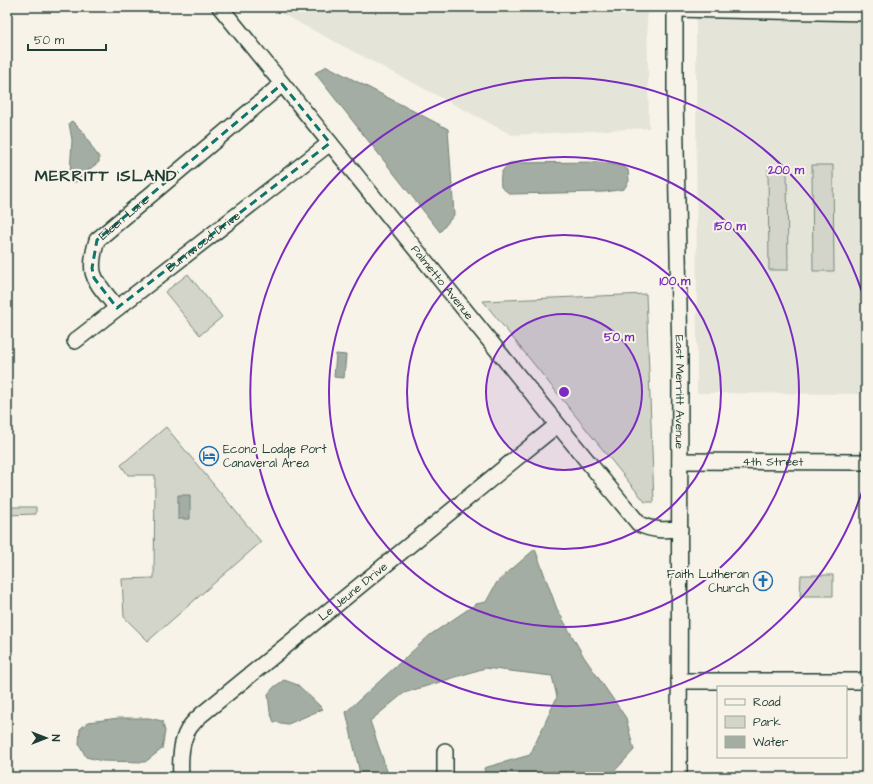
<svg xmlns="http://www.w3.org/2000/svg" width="873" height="784" font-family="'Architects Daughter',sans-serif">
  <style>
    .built { fill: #e5e4d9 }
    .green { fill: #d3d5ca; stroke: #79897f }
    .water { fill: #a4ada3; stroke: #6f8077 }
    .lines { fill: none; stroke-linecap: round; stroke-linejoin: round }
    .minor-casing { stroke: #1f3d34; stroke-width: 18 }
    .minor { stroke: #f7f3e8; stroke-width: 15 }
    .marked { fill: none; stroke: #0f766e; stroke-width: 3; stroke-dasharray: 8 5; stroke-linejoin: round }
    .ring { fill: none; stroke: #7b2cbf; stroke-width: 2 }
    .labels { text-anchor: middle; stroke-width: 4; stroke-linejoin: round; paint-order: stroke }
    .street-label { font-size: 12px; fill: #1f3d34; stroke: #f7f3e8 }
    .poi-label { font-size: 12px; fill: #1f3d34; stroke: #f7f3e8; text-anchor: start }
    .district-label { font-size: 16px; font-weight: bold; letter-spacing: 1px; fill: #1f3d34; stroke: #f7f3e8 }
    .centre { fill: #7b2cbf; stroke: #f7f3e8; stroke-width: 2 }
    .ring-label { font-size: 12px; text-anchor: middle; font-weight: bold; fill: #7b2cbf; stroke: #f7f3e8; stroke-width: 4; stroke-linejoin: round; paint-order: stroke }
  </style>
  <rect width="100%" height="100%" fill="#f7f3e8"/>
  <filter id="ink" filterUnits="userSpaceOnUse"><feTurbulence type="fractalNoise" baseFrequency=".025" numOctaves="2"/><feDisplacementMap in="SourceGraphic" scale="8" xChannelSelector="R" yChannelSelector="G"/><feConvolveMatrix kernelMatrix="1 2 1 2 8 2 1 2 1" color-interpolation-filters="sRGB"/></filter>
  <g filter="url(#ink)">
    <path class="built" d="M269,7H647L649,128L512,135Z
      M696,17L866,19V394L697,393Z"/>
    <path class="green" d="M812,165H833L834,271H813Z
      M768,168H787L788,270H769Z
      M188,274L222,317L200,335L165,292Z
      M646,294L654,502H645L483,301Z
      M166,427L261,542L148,641L124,617L122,579L154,578L155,475H128L121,465Z
      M7,507H36V514L7,515Z
      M801,575H833V596H800Z"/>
    <path class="water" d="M327,66L448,129L454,215L440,232L315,73Z
      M72,121L84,133L93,149L99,157V162L83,174L76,182H71L70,174L72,140L69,123Z
      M602,162L623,166L628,170L629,181L624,189L605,192L510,194L501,187C500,175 500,171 510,163Z
      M336,354L346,355L344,378L334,377Z
      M178,495H190V519H178Z
      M535,549L557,609L584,657L626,718L634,750L609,777H486L484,768L530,755L557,697L552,676L485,668L404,693L370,721L389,777H359V769L346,712L430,635L476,604L486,602L497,582Z
      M284,680L298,685L323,709L288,724L274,722L270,712L268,694L274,687Z
      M119,718H149L162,721L165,731L162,749L145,762L102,761L86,757L79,744L80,729L88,722Z"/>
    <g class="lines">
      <defs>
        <g id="minor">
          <path id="s1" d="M220,7C360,179 498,353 639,524C653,531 665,530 680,529"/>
          <path id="s2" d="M675,7V95L680,359L679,777"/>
          <path d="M675,9L866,13"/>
          <path id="s3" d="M117,308C95,280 86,277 97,240L282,84"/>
          <path id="s4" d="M75,341L330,143"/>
          <path id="s5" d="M680,461L866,462"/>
          <path d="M679,681H866"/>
          <path id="s6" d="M181,777C180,761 180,740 190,727C193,722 197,719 201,715L557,425"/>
          <path d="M445,777V751"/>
        </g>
      </defs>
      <use href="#minor" class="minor-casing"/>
      <use href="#minor" class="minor"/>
    </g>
  </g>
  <path class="marked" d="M282,84L330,143L117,308L94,278L92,268L97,240Z"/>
  <circle cx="564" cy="392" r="78" fill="#7b2cbf" fill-opacity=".12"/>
  <g class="ring">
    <circle cx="564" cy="392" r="78"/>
    <circle cx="564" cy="392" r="157"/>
    <circle cx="564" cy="392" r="235"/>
    <path d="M866 479A314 314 0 1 1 866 305"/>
  </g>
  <defs>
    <symbol id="hotel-ring" viewBox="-11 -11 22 22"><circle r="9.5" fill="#f7f3e8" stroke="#1f6fb2" stroke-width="1.5"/><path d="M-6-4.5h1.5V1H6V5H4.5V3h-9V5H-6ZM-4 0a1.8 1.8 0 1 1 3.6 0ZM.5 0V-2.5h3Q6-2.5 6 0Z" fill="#1f6fb2"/></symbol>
    <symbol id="church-ring" viewBox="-11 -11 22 22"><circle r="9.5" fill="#f7f3e8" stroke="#1f6fb2" stroke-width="1.5"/><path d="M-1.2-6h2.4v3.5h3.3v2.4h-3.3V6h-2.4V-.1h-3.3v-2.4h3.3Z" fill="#1f6fb2"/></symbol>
  </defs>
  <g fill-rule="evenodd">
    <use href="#hotel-ring" x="198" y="445" width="22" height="22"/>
    <use href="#church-ring" x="752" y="570" width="22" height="22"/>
  </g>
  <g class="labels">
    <g class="street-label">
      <text dy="4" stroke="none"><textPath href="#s3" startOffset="111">Eileen Lane</textPath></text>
      <text dy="4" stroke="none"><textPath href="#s4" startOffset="162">Burnwood Drive</textPath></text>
      <text dy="4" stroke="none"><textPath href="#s1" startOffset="354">Palmetto Avenue</textPath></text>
      <text dy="4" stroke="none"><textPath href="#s2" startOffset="385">East Merritt Avenue</textPath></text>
      <text dy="4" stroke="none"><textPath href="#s5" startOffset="93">4th Street</textPath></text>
      <text dy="4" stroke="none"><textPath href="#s6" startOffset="264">Le Jeune Drive</textPath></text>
    </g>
    <g class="poi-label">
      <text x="223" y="453">Econo Lodge Port<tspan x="223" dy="14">Canaveral Area</tspan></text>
      <text x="749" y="578" text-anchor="end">Faith Lutheran<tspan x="749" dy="14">Church</tspan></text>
    </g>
    <g class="district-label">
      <text x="106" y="181">MERRITT ISLAND</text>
    </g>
  </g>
  <circle cx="564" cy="392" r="6" class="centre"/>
  <g class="ring-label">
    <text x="786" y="174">200 m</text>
    <text x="730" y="230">150 m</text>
    <text x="675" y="285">100 m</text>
    <text x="619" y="341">50 m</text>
  </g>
  <rect width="873" height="784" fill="none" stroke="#f7f3e8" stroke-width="24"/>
  <rect x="12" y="12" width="849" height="760" fill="none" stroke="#1f3d34" stroke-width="1.5" filter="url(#ink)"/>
  <rect x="717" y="686" width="130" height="72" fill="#f7f3e8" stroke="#a1aaa0"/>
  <rect x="725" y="699" width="20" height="6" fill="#f7f3e8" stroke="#a1aaa0"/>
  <text x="753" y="706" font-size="12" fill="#1f3d34">Road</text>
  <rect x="725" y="716" width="20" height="12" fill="#d3d5ca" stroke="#a1aaa0"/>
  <text x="753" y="726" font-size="12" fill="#1f3d34">Park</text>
  <rect x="725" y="736" width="20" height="12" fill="#a4ada3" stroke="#a1aaa0"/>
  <text x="753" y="746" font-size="12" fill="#1f3d34">Water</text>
  <g transform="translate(46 738) rotate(90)" stroke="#f7f3e8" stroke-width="3" paint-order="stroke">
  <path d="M0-3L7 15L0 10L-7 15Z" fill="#1f3d34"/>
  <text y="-6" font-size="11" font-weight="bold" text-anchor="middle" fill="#1f3d34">N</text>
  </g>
  <path d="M28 44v6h78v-6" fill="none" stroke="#1f3d34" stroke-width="2"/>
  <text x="34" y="44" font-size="12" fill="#1f3d34" stroke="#f7f3e8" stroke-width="3" paint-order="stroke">50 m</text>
</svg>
